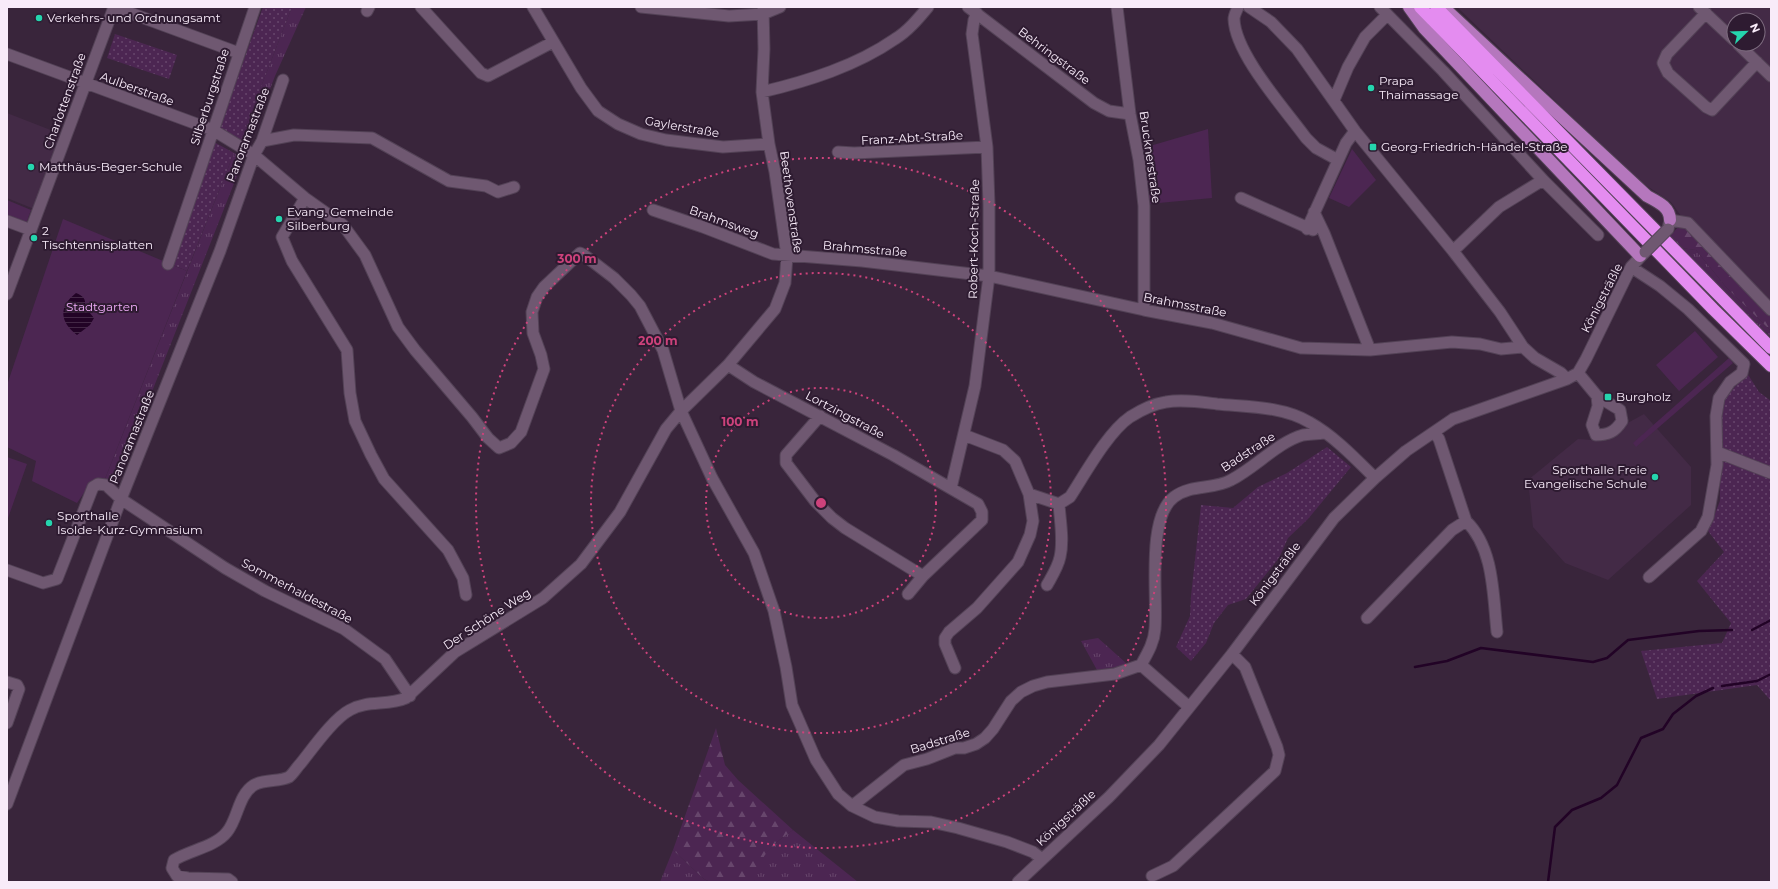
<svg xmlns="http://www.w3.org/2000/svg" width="1778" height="889" font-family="Montserrat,sans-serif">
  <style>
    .built { fill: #432a46; fill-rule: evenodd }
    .grass { fill: url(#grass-tufts) }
    .forest { fill: url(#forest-firs) }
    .park { fill: #4c2652 }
    .garden { fill: url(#garden-dots) }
    .water { fill: url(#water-rules) }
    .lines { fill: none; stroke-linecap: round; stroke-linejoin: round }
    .stream { stroke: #220326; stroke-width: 2.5 }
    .minor-casing { stroke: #534256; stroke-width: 13 }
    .major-casing { stroke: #534256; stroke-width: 14 }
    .highway-casing { stroke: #534256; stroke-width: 14 }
    .minor { stroke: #6f5871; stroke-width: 11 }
    .major { stroke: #b577bd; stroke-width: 12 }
    .highway { stroke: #e48cf0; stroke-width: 12 }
    .minor-bridge-casing { stroke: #534256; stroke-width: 13; stroke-linecap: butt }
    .minor-bridge { stroke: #6f5871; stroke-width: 11 }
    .ring { fill: none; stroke: #cd427b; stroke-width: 2; stroke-dasharray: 2 4 }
    .poi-dot { fill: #25d5ae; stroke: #2e1b31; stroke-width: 1.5 }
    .labels { text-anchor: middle; stroke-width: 4; stroke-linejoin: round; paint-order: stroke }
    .poi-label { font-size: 12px; fill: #f8ebf9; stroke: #2e1b31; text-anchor: start }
    .street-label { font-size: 12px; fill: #f8ebf9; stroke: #2e1b31 }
    .park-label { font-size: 12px; fill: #f2aefb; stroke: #2e1b31 }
    .centre { fill: #cd427b; stroke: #2e1b31; stroke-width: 2 }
    .ring-label { font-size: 12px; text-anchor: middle; font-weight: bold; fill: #cd427b; stroke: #2e1b31; stroke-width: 4; stroke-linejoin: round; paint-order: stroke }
  </style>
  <defs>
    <pattern id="grass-tufts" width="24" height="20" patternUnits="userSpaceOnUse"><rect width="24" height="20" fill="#4c2652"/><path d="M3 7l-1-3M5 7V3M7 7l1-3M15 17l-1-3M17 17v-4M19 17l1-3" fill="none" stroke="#67466c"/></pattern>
    <pattern id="forest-firs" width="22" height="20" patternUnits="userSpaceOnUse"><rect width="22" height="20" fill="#4c2652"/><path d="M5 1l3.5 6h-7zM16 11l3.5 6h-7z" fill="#67466c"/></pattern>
    <pattern id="garden-dots" width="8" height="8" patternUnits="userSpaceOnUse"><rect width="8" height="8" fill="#4c2652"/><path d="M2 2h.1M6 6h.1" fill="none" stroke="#67466c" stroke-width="1.8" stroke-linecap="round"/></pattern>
    <pattern id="water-rules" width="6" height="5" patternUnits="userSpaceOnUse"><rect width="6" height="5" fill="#220326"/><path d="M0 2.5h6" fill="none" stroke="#432846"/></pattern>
  </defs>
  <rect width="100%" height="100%" fill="#39253b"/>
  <path class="built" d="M1457,7H1771V305L1730,262L1702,230L1690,220L1681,216L1671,202L1638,180ZM1734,20H1758V44H1734Z
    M7,113L66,136L39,211L7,198Z
    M1644,414L1691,467V505L1608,580L1565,563L1533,527L1528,480L1578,439L1607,441L1624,425Z"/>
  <path class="grass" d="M292,7H306L275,76L248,146L240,141Z
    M234,153L244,158L116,483L105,479Z
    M1681,248L1696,250L1726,287L1771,331V337L1726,296Z
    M1098,638L1126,663L1119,667L1097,670L1081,641Z
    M793,830L858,882H757L753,880C760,854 772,845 793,830Z
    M673,850L704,879L710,882H660Z"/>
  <path class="forest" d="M1680,225H1683L1697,237L1695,239L1771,314V331L1726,287L1696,250L1681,248L1670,236Z
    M716,728L725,765L738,780L793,830C773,844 760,855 754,880L757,882H710L704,879L673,850Z"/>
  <path class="park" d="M1208,129L1212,198L1148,204L1143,148Z
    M1352,149L1376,180L1349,207L1329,198Z
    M7,200L31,210L25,227L7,219Z
    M63,219L187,271L105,479L88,487L77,503L32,481L36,461L7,447V385Z
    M1695,331L1718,357L1679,391L1656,365Z
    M1729,358L1733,363L1636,447L1633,443Z
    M7,457L27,464L7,521Z"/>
  <path class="garden" d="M263,7H292L240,141L219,128Z
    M115,34L177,55L169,79L107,58Z
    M214,142L234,153L187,271L171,264Z
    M1747,373L1759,392L1771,401V701L1757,685L1657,699L1641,651L1722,643L1731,623L1697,581L1724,552L1708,531L1720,501V411L1726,397Z
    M1327,447L1351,467L1308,519L1288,538L1279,558L1246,599L1228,605L1214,623L1206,643L1191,661L1176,647L1190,616L1191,596L1201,505L1233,508L1258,487L1287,473Z"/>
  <path class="water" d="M76,293C83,296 86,298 85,307L94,318L90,325L77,335C60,322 58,307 76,293Z"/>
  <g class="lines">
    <path class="stream" d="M1752,630L1771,620
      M1415,667L1447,661L1481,648L1593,662L1607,658L1628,640L1699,631L1732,630
      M1722,686L1757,681L1771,674
      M1548,882L1555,827L1572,810L1601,798L1617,785L1641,738L1663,729L1673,714L1696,696L1713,688"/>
    <defs>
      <path id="minor" d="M114,7L239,53
        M421,7L481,73L488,76L553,42
        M533,7L581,88L598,111L618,124L641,134L666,140L723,147L769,144
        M641,7L729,16L763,14L780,7
        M968,7L1094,103L1109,111L1130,114
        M1117,7L1130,114L1139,160L1144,206V310
        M1238,7C1237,10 1234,15 1234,19C1235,54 1285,109 1306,138L1316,148L1338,160
        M1249,7L1271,22L1297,49L1355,131L1453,251L1500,312L1523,347L1535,358L1561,373L1567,379
        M1380,7L1443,71L1543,180L1598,235
        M1699,7L1734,40
        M367,11L369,7
        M1706,13L1667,54L1663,63L1668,73L1706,107L1712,110L1757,62
        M1738,44L1771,76
        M7,54L213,130L254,155L305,198L343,225L365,255L398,327L415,350L472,417L488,438L499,448L511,443L521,432L544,369L541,355L533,333L532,312L537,297L544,287L580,253L584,255L614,278L631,295L640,306L663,350L681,411L712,478L754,553L774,611L786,667L792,705L816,760L838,794L852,806L875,817L898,821L931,822L958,828L1007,842L1033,852L1042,859
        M762,92C808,81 856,66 895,39C908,31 918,19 928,7
        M1334,100L1348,67L1365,37L1387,15
        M262,141L294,135L372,138L449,181L486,186L498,192L514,187
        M838,152L854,153L987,147
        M305,198L282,237L292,261L347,350L350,393L355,421L371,455L384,479L448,550L463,578L466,595
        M1241,198L1313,230
        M653,210L703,227L773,254L862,261L989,276L1144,310L1212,323L1301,348L1370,350L1452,342L1480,344L1501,349L1523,347
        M1314,212L1324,233L1370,350
        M7,221L31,230
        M1307,229L1346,143L1355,131
        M1668,229L1670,220L1688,223L1771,310
        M1453,251L1499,207L1543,180
        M168,264L255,7
        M1631,267L1660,286L1688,309L1744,364L1742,373L1730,382L1719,398L1716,416L1717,465L1708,517L1701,531L1649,577
        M7,294L114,7
        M728,365L754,382L893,455L978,504L982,512V520L923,576L908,594
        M1578,373L1597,396L1620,410L1622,421C1615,432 1608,435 1596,435L1592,425L1598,406L1597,396
        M820,416L786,455V463L815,501L832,518L845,528L923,576
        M1434,432L1439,439L1466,521C1494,548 1493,595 1497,632
        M1717,452L1771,473
        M951,488L975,386L989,276V205L987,147L972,34L974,20L977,13
        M1029,494L1059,504L1070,497C1085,474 1108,432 1130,417C1141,410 1153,404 1166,402C1182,399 1201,402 1217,404C1247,407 1282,406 1309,422C1334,436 1355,458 1375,478
        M7,570L43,583L57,579L93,487L98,484L106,485L121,499L225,568L265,591L344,629L385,659L410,696
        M1047,585C1052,576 1058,567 1060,557C1064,540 1060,521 1059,504
        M1367,618L1452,530L1466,521
        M1141,665L1189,707
        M955,668L945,644V638L949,632L977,608L1018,562L1030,535L1033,521L1029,494L1015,461L1003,450L964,435
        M7,682L17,685L19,689L7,723
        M7,804L121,499L220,251L254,155L262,141L283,80
        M852,806L904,765L927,759L955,748H964L976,744L985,738L993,729L1011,701L1021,692L1033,686L1047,682L1115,674L1141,665C1147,654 1154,643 1155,629C1158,597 1146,518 1174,497C1191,484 1213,490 1231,480C1255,468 1278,442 1303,435C1310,434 1317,434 1324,433
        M1152,876L1173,866L1275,771L1279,755L1277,747L1245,667L1232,654
        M232,882L228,879L188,878L177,876L172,868L174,860C190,850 215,847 227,832C238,819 238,795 254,785C264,779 280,782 289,777C293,774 297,767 301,763C313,748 334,718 350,710C367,700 388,706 406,698L455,652L543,598L581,564L620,512L666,429L681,411L728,365L775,309L785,283L787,256L775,172L769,144L762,92L764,49L763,7
        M1018,882L1109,797L1159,745L1232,654L1334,518L1375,478L1406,451L1453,419L1567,379L1578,373L1586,359L1631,267L1645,252"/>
      <path id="major" d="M1409,7L1424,28L1640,256
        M1443,7L1647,196C1658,202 1670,207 1670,220"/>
      <path id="highway" d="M1420,7L1713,309L1771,366
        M1436,7L1771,348"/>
    </defs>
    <use href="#minor" class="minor-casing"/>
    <use href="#major" class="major-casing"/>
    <use href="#highway" class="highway-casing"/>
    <use href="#minor" class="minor"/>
    <use href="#major" class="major"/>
    <use href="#highway" class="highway"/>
    <defs>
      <path id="minor-bridge" d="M1645,252L1668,229"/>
    </defs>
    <use href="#minor-bridge" class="minor-bridge-casing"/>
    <use href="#minor-bridge" class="minor-bridge"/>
  </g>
  <g class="ring">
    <circle cx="821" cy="503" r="115"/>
    <circle cx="821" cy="503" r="230"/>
    <circle cx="821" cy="503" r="345"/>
  </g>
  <g class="poi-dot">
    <circle cx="39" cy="18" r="4"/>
    <circle cx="1371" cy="88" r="4"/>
    <rect x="1369" y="143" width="8" height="8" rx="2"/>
    <circle cx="31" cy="167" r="4"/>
    <circle cx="279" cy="219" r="4"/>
    <circle cx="34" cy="238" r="4"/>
    <rect x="1604" y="393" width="8" height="8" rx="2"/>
    <circle cx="1655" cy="477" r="4"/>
    <circle cx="49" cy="523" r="4"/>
  </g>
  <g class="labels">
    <g class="poi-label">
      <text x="47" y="22">Verkehrs- und Ordnungsamt</text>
      <text x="1379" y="85">Prapa<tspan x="1379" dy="14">Thaimassage</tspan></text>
      <text x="1381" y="151">Georg-Friedrich-Händel-Straße</text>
      <text x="39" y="171">Matthäus-Beger-Schule</text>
      <text x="287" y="216">Evang. Gemeinde<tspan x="287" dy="14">Silberburg</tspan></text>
      <text x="42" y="235">2<tspan x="42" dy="14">Tischtennisplatten</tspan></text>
      <text x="1616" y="401">Burgholz</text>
      <text x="1647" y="474" text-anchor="end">Sporthalle Freie<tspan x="1647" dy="14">Evangelische Schule</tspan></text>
      <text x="57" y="520">Sporthalle<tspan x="57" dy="14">Isolde-Kurz-Gymnasium</tspan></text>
    </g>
    <g class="street-label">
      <text transform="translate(1054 56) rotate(37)" y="4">Behringstraße</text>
      <text transform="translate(137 89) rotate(20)" y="4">Aulberstraße</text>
      <text transform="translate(210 97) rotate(-72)" y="4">Silberburgstraße</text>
      <text transform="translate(65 101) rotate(-70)" y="4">Charlottenstraße</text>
      <text transform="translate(682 127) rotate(10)" y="4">Gaylerstraße</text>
      <text transform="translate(248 135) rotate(-69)" y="4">Panoramastraße</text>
      <text transform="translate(912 138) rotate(-3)" y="4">Franz-Abt-Straße</text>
      <text transform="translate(1150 157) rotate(82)" y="4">Brucknerstraße</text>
      <text transform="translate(791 202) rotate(82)" y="4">Beethovenstraße</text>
      <text transform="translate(724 222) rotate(20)" y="4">Brahmsweg</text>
      <text transform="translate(974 239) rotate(-89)" y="4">Robert-Koch-Straße</text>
      <text transform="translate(865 249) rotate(5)" y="4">Brahmsstraße</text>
      <text transform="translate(1602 298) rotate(-63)" y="4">Königsträßle</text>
      <text transform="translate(1185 305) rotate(11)" y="4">Brahmsstraße</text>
      <text transform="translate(845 415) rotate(28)" y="4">Lortzingstraße</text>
      <text transform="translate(132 437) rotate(-68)" y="4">Panoramastraße</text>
      <text transform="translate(1248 452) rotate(-33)" y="4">Badstraße</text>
      <text transform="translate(1275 574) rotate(-53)" y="4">Königsträßle</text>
      <text transform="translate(297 591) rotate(28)" y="4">Sommerhaldestraße</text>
      <text transform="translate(487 619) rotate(-33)" y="4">Der Schöne Weg</text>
      <text transform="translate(940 741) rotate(-17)" y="4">Badstraße</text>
      <text transform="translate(1066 818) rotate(-43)" y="4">Königsträßle</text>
    </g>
    <g class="park-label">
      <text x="102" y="311">Stadtgarten</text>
    </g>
  </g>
  <circle cx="821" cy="503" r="6" class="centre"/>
  <g class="ring-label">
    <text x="577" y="263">300 m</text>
    <text x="658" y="345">200 m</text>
    <text x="740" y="426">100 m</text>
  </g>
  <rect width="1778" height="889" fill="none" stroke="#f8ebf9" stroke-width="16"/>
  <g transform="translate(1746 32) rotate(67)"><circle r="19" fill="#2e1b31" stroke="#7f6e81"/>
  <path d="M0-3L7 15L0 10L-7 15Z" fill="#25d5ae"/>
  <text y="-6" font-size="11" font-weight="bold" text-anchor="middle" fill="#f8ebf9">N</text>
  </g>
</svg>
